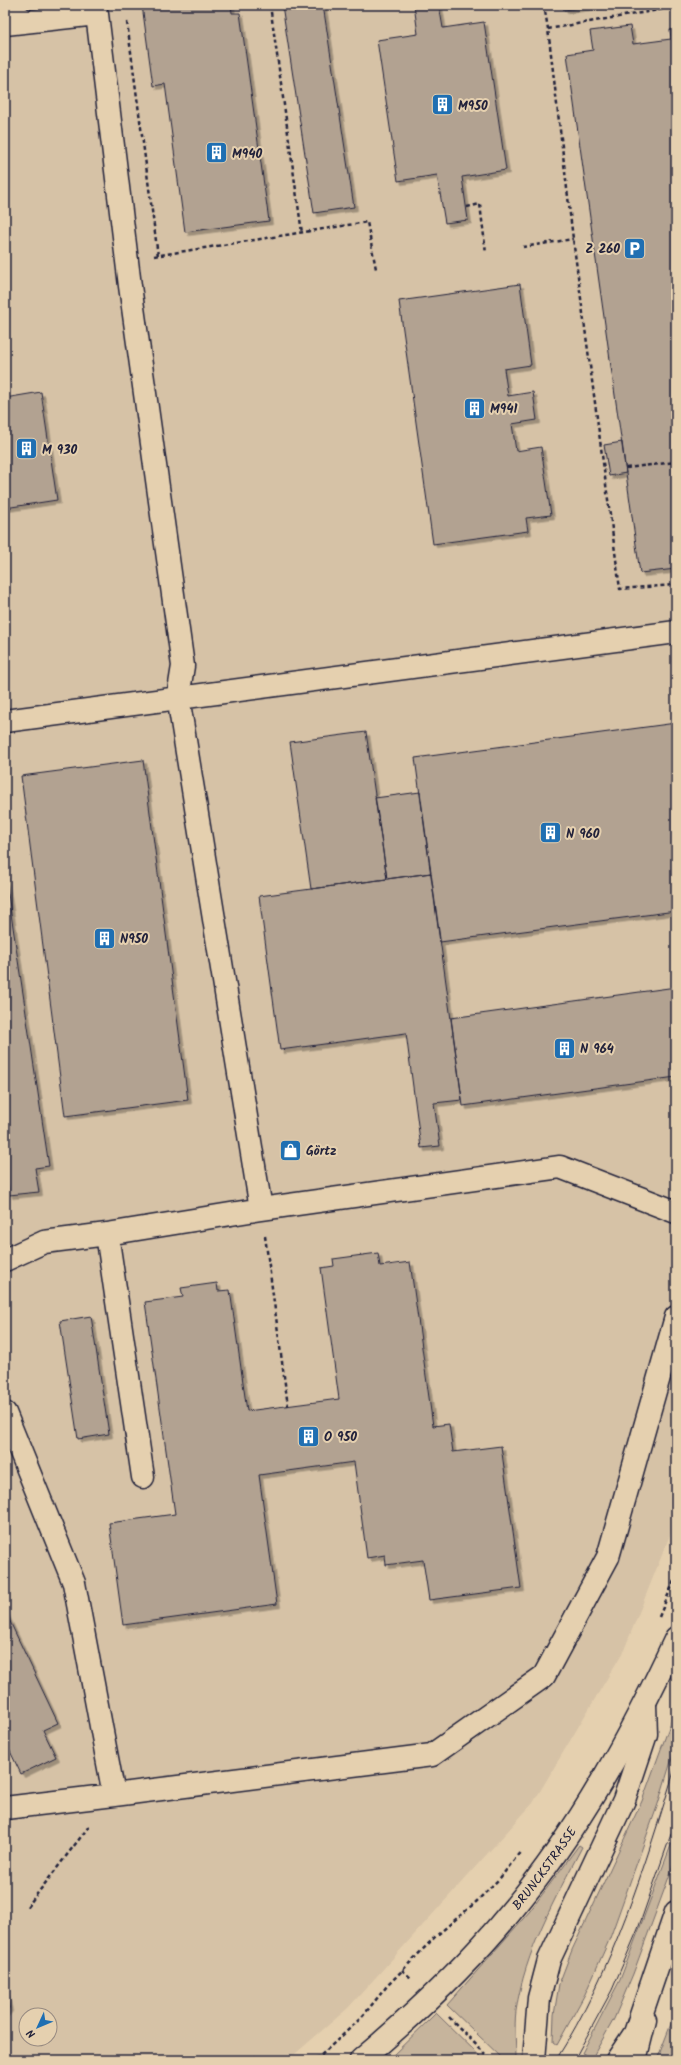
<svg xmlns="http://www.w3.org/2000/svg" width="681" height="2065" font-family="Kalam,sans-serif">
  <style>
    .built { fill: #d6c2a6; fill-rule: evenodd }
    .green { fill: #c6b49c; stroke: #746b6c }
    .building { fill: #b2a291; stroke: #22223b; filter: url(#shadow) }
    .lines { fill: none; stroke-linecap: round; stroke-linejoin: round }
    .lane-casing { stroke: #22223b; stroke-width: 18 }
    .street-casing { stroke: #22223b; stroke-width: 25 }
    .secondary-casing { stroke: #22223b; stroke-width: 25 }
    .primary-casing { stroke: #22223b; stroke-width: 25 }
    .path { stroke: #22223b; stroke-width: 2.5; stroke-dasharray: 4 3; stroke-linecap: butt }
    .lane { stroke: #e5d0af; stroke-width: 15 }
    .street { stroke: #e5d0af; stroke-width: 22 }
    .secondary { stroke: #e5d0af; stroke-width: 22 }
    .primary { stroke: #e5d0af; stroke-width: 22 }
    .tram { stroke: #22223b; stroke-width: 1 }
    .labels { text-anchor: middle; stroke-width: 4; stroke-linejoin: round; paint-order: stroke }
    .poi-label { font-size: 13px; font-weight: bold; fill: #22223b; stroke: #e5d0af; text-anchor: start }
    .street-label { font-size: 13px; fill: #22223b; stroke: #e5d0af }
  </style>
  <defs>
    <filter id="shadow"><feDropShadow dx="3.5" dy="3.5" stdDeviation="0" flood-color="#0004"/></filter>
  </defs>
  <rect width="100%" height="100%" fill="#e5d0af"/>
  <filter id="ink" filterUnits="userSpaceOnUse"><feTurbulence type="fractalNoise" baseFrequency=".025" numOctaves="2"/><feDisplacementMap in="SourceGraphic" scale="8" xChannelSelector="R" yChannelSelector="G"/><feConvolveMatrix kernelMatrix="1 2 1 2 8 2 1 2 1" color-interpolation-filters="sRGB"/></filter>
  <g filter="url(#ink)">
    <path class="built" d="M5,5H676V1520L624,1650L533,1803L348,2008L288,2060H5ZM26,2015H50V2039H26Z"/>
    <path class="green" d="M676,1708V1745L658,1804L610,1938L585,1994L557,2045L553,2042L554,2015L559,1984L572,1950L642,1801Z
      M676,1832V1858L633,1974L614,2019L592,2058L582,2053L620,1980Z
      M579,1845L582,1847C555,1899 525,1951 516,2011C514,2027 516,2044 516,2060H504L447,2005L530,1911Z
      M676,2011V2060H657Z
      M436,2013L484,2060H388Z"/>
    <path class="building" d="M142,5H231L232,13H240L269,221L185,232L165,84L153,86Z
      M282,5H323L354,207L314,213Z
      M414,5H439L443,28L484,22L506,170L462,177L468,220L445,223L437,175L398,181L377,40L418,34Z
      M563,5H600L564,10Z
      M630,26L633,44L671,39L670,30L676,29V569L640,573L567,54L593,50L590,31Z
      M520,284L531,365L504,369L508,396L533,392L537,420L512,424L516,451L541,447L551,515L526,518L528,531L433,544L399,301Z
      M41,392L57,500L5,508V398Z
      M622,442L626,473L609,476L604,445Z
      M676,723V911L440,942L415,758Z
      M366,732L387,879L311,889L290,742Z
      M143,760L188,1100L65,1116L21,776Z
      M420,792L431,873L387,879L375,798Z
      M431,873L462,1100L434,1103L440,1146L421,1148L406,1033L280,1050L259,896Z
      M5,874L49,1166L35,1168L39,1192L9,1195L5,1163Z
      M676,987V1077L463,1106L451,1018Z
      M378,1253L380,1266L410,1262L433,1426L449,1424L453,1452L501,1446L521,1588L429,1600L423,1560L386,1565L385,1555L367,1558L354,1462L259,1475L277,1604L123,1625L109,1523L175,1514L145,1302L183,1297L181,1288L217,1283L218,1291L230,1290L247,1411L339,1399L321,1268L334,1266L333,1259Z
      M91,1316L109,1434L78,1439L60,1321Z
      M5,1611L58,1723L43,1730L56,1757L21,1774L7,1745H5Z
      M5,1989L9,2008L5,2013Z"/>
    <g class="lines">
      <defs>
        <path id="lane" d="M11,5L31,21"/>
        <path id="street" d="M5,24L97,14L130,286L183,666L178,697L261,1209L560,1167L676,1212
          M5,721L676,632
          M107,1234L143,1477
          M5,1260L44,1242L107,1234L261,1209
          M5,1413L74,1583L114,1795L5,1808
          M114,1795L432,1755L544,1676L608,1557L676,1317"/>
        <path id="secondary" d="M534,2060L539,1998L549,1960L624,1800L646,1734L645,1704
          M635,2060L645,2020"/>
        <g id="primary">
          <path id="s1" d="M361,2060C414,2015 465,1968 509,1914C578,1832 631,1735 676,1638"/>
          <path d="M617,2060L635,2033L676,1912"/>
        </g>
      </defs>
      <use href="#lane" class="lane-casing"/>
      <use href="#street" class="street-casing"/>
      <use href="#secondary" class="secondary-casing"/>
      <use href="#primary" class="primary-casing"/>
      <path class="path" d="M125,5L126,11
        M270,5L302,233
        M351,5H353
        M544,5L548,29
        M676,7L548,29L573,239L620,589L676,585
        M127,22L158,256
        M467,207L480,204L486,253
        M523,247L573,239
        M154,256L367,222L376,269
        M626,468L676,462
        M265,1236L288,1406
        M659,1617L676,1576
        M27,1907L90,1825
        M402,1970L412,1979
        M449,2017L491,2060
        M673,2021L676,2011
        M316,2060L362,2017L387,1986L435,1937L476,1902L500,1878L521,1851"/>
      <use href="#lane" class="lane"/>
      <use href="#street" class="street"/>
      <use href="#secondary" class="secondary"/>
      <use href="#primary" class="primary"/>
      <path class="tram" d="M556,2060C613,1970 645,1866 676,1765
        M574,2060L612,1990L638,1929L676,1820"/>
    </g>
  </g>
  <defs>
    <symbol id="building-square" viewBox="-11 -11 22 22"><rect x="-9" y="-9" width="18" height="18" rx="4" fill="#1f6fb2" stroke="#e5d0af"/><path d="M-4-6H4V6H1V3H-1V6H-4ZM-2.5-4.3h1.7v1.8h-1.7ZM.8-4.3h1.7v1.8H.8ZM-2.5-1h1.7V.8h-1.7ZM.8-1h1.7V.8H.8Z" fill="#fff"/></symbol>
    <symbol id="parking-square" viewBox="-11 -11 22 22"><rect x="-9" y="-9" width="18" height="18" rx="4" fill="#1f6fb2" stroke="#e5d0af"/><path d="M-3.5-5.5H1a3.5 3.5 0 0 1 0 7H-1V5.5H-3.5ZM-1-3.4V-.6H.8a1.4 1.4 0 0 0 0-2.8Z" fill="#fff"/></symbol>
    <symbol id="shop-square" viewBox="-11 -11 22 22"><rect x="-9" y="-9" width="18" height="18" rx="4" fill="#1f6fb2" stroke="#e5d0af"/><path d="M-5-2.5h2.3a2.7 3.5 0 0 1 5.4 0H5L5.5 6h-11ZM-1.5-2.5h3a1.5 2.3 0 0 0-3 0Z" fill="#fff"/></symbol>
  </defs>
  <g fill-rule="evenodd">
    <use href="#building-square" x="430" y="92" width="25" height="25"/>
    <use href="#building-square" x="204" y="140" width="25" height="25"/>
    <use href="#parking-square" x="622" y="236" width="25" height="25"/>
    <use href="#building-square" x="462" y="396" width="25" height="25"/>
    <use href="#building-square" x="14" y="436" width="25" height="25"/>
    <use href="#building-square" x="538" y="820" width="25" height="25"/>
    <use href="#building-square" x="92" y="926" width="25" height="25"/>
    <use href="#building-square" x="552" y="1036" width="25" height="25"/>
    <use href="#shop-square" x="278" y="1138" width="25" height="25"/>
    <use href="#building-square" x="296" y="1424" width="25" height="25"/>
  </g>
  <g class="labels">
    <g class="poi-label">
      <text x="458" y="110">M950</text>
      <text x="232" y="158">M940</text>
      <text x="620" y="253" text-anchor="end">Z 260</text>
      <text x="490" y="413">M941</text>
      <text x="42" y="454">M 930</text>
      <text x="566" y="838">N 960</text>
      <text x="120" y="943">N950</text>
      <text x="580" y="1053">N 964</text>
      <text x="306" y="1155">Görtz</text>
      <text x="324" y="1441">O 950</text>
    </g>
    <g class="street-label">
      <text dy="5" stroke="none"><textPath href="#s1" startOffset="266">BRUNCKSTRASSE</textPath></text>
    </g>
  </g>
  <rect width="681" height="2065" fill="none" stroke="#e5d0af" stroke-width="20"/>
  <rect x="10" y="10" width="661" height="2045" fill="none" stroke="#22223b" stroke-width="1.5" filter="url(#ink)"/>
  <g transform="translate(38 2027) rotate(226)"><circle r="19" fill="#e5d0af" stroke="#978a81"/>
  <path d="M0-3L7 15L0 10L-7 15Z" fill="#1f6fb2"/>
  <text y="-6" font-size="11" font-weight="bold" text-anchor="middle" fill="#22223b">N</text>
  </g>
</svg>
